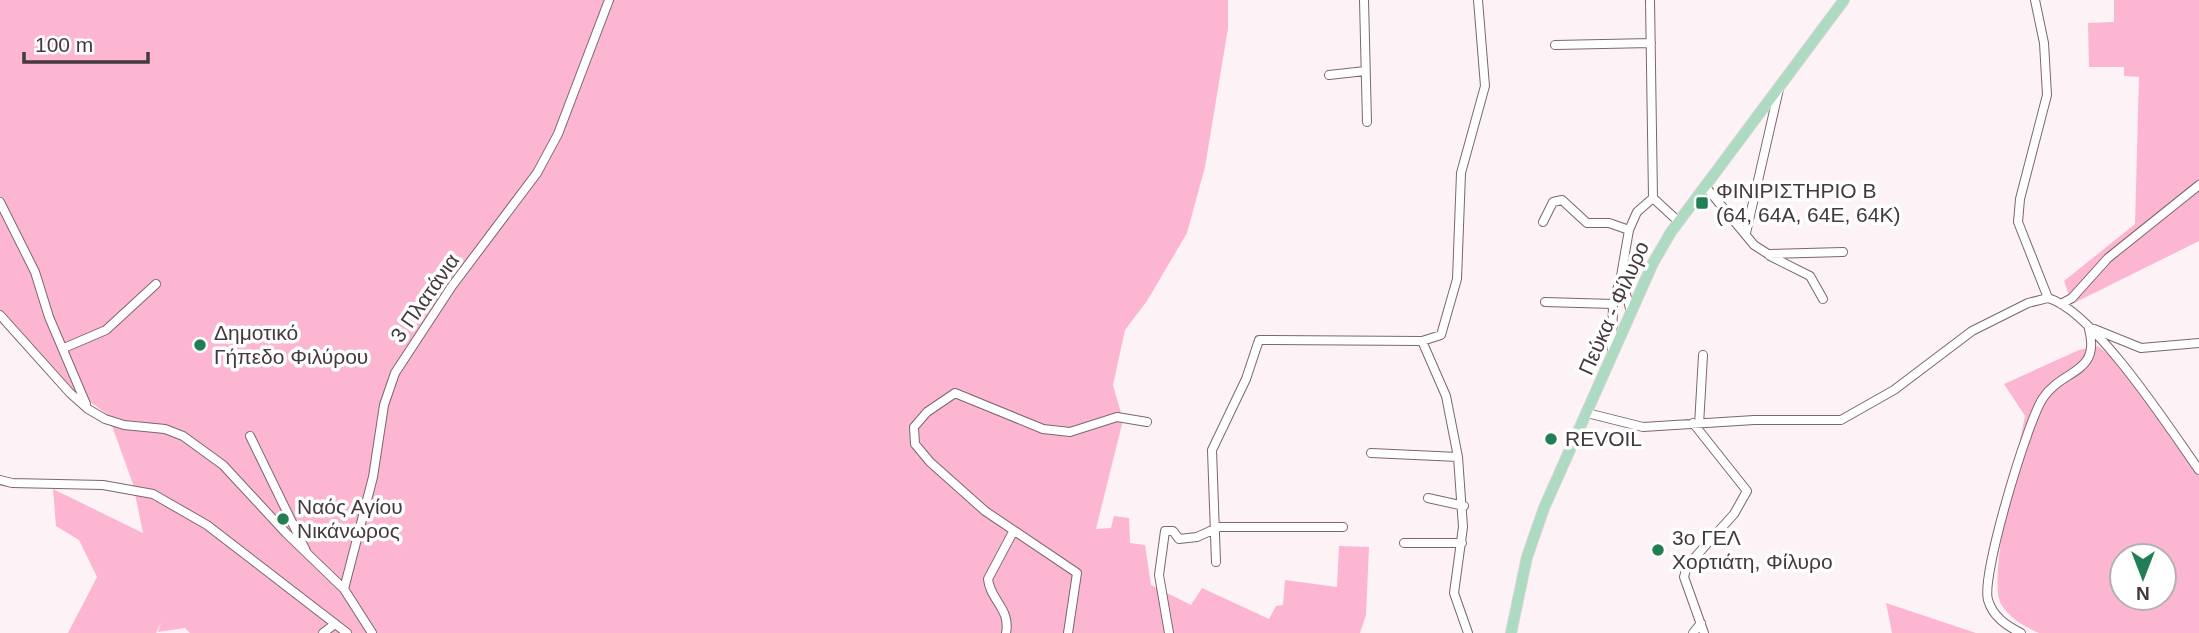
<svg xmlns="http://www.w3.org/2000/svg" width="2199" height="633" font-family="Helvetica,sans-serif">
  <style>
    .green { fill: #fcb6d2; fill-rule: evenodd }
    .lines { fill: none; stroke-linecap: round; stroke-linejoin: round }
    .minor-casing { stroke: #7c666e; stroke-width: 10 }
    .major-casing { stroke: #d6d3d4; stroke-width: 12 }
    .minor { stroke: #fff; stroke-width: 8 }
    .major { stroke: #addbc2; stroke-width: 10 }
    .poi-dot { fill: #227e54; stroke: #fff; stroke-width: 2.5 }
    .labels { text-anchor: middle; stroke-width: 7; stroke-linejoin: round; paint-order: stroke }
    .poi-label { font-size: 21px; fill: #44393d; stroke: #fff; text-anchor: start }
    .street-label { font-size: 21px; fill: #44393d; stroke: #fff }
  </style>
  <rect width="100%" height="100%" fill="#fdf3f6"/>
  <path class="green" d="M0,0H1228V28L1205,167L1187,233L1147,301L1125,330L1113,385L1123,420L1096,529L1111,528L1114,516L1129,518L1130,543L1145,545L1151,585L1191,605L1202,588L1269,619L1276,606L1283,605L1285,580L1337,587L1339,546L1369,547L1366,615L1360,633H190L185,628L158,632L161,623L156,633H68L97,577L79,540L56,526L53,489L143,533L133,484L108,415L67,385L0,312Z
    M2114,0H2199V241L2072,304L2064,281L2135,224L2139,77L2124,76V67H2089L2088,23L2114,22Z
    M2098,346L2132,374L2199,466V633H2039C2024,626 2010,619 2001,604C1987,579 2019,449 2025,416L2004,384L2079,350ZM2122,556H2164V598H2122Z
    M1886,603L1976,633H1892Z"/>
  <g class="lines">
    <defs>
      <path id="minor" d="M1364,0L1367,122
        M1650,0L1653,198L1679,222
        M2035,0L2044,43L2047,95L2020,199L2018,222L2048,298
        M1555,45L1651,43
        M1329,75L1365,71
        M1705,186L1754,245L1768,254L1843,252
        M0,202L35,272L49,317L86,404
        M1543,222L1553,202L1562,200L1587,223H1609L1629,230
        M1746,233L1779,89
        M1770,256L1810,276L1823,299
        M1545,302L1613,304
        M2061,304L2072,298L2108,258L2199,185
        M1631,312L1621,276L1629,230L1637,212L1653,198
        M0,315L70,393L88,409L105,419L124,425L165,429L183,436L223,465L286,533L344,589
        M2094,329L2141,348L2199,343
        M1422,341L1441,335L1457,279L1461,173L1485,86L1478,0
        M64,348L106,330L156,284
        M1612,349L1613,304L1621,276
        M1587,413L1643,427L1754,420H1841L1894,390L1972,331L2028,303L2048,298C2094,311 2170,429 2199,470
        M1693,423L1747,491L1734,514L1687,566L1684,577L1704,633
        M1699,425L1703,355
        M250,436L306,551
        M1371,453L1458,457
        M0,480L12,483L103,485L153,494L207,525L347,633
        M1428,498L1464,506
        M1404,543H1462
        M1216,562L1212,450L1246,379L1259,340L1422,341L1446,396L1458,457L1463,527L1454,593L1468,633
        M323,633L335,624
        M372,633L344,589L373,477L384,405L395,373L452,286L537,173L558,134L609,0
        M1006,633C1011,609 990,600 988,579L1013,532
        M1068,633L1077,573L985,511L930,462L915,444L914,427L927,412L955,393L1043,429L1070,432L1117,417L1147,422
        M1169,633L1159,575L1165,531H1173L1179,539L1197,537L1219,527H1343
        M1693,633L1701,623
        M2021,633C2007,626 1993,617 1988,600C1981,576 2027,422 2043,398C2062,369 2101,374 2089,329"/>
      <path id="major" d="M1511,633L1527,557L1544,508L1653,263L1671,232L1844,0"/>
    </defs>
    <use href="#minor" class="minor-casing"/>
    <use href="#major" class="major-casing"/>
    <use href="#minor" class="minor"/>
    <use href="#major" class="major"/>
  </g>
  <g class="poi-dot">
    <rect x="1695" y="196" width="14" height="14" rx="3.5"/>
    <circle cx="200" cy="345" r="7"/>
    <circle cx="1551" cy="439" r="7"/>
    <circle cx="283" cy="519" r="7"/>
    <circle cx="1658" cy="550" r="7"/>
  </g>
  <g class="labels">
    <g class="poi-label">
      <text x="1716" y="198">ΦΙΝΙΡΙΣΤΗΡΙΟ B<tspan x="1716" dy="24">(64, 64Α, 64Ε, 64Κ)</tspan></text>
      <text x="214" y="340">Δημοτικό<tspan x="214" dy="24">Γήπεδο Φιλύρου</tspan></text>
      <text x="1565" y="446">REVOIL</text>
      <text x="297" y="514">Ναός Αγίου<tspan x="297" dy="24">Νικάνωρος</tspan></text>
      <text x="1672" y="545">3ο ΓΕΛ<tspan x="1672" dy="24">Χορτιάτη, Φίλυρο</tspan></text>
    </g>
    <g class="street-label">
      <text transform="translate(425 298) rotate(-55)" y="7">3 Πλατάνια</text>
      <text transform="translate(1614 308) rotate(-66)" y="7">Πεύκα - Φίλυρο</text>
    </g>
  </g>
  <g transform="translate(2143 577) rotate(180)"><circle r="33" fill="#ffffff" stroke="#b4b0b1" stroke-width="2"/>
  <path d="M0-5L12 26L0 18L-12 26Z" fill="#227e54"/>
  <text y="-10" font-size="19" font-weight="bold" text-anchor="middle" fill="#44393d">N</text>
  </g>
  <path d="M24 52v10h124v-10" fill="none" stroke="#44393d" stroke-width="3.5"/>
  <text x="35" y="52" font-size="21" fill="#44393d" stroke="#ffffff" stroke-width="5" paint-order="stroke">100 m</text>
</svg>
